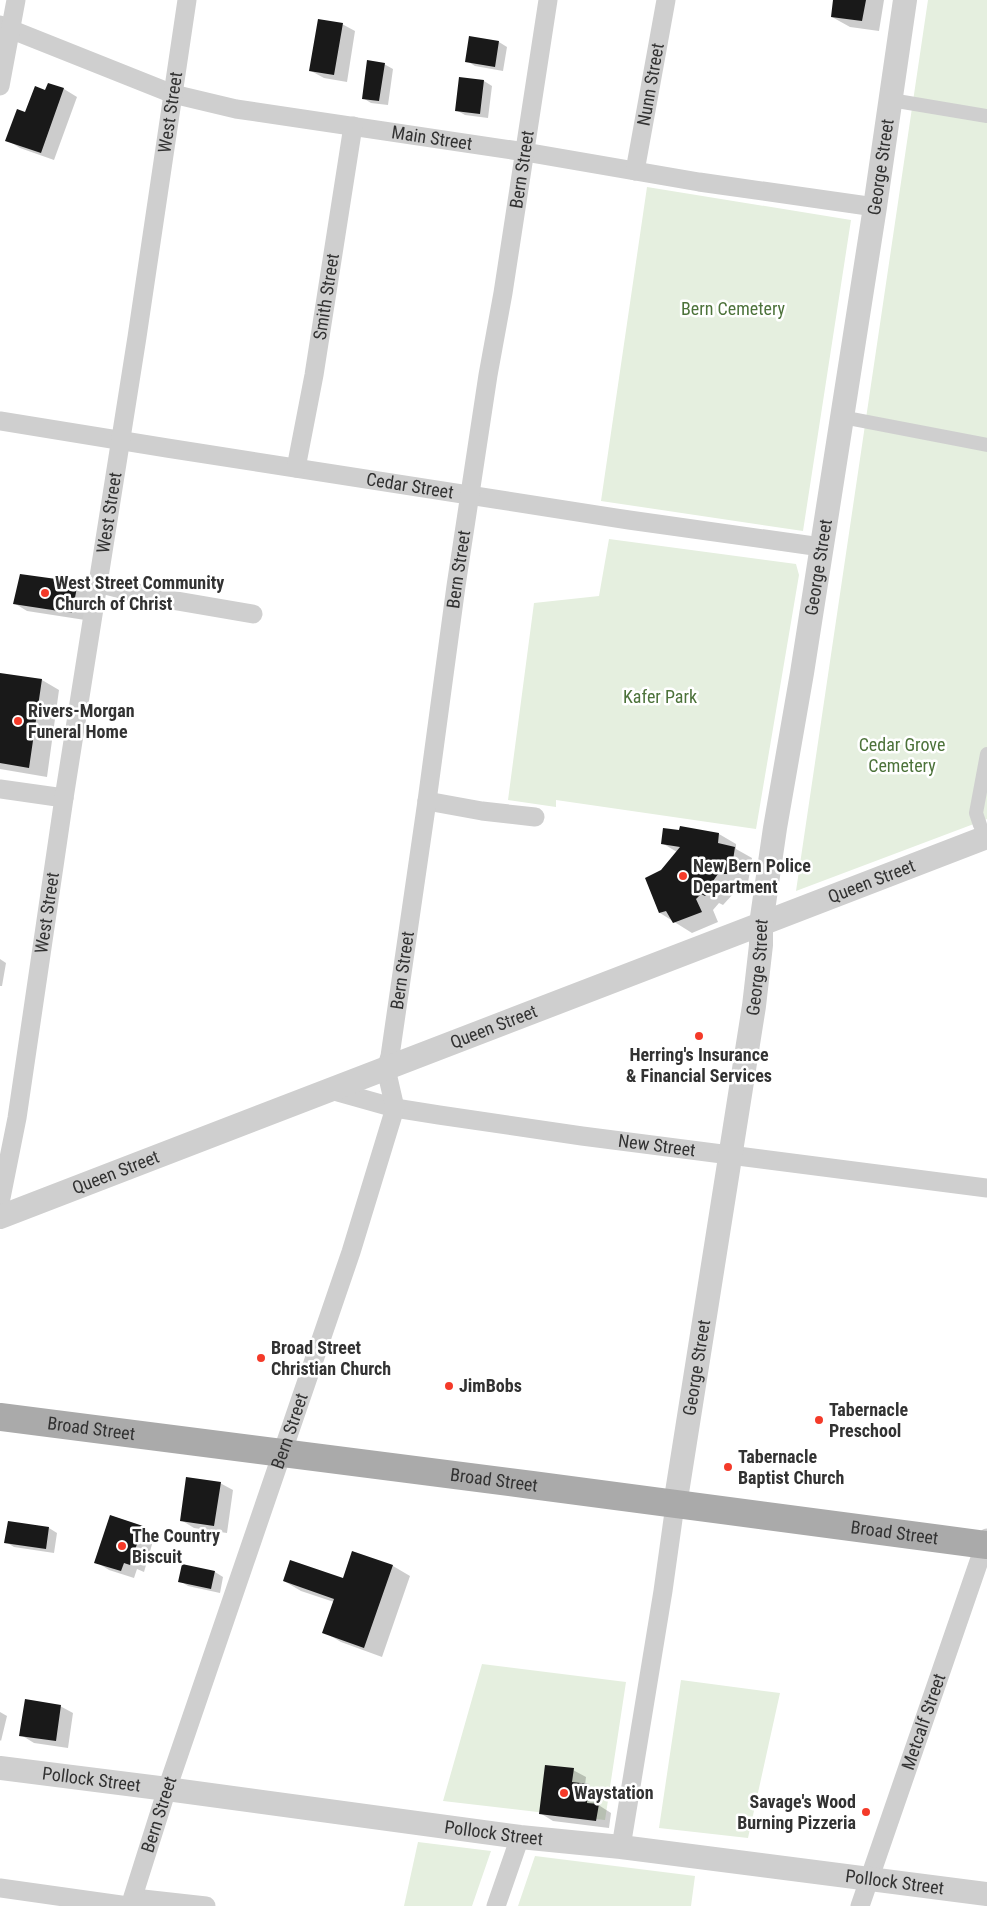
<svg xmlns="http://www.w3.org/2000/svg" width="987" height="1906" font-family="'Roboto Condensed',sans-serif">
  <style>
    .green { fill: #e5efdf }
    .shadow { fill: #0003 }
    .building { fill: #191919 }
    .lines { fill: none; stroke-linecap: round; stroke-linejoin: round }
    .pedestrian { stroke: #cfcfcf; stroke-width: 14 }
    .minor { stroke: #cfcfcf; stroke-width: 19 }
    .tertiary { stroke: #cfcfcf; stroke-width: 24 }
    .primary { stroke: #aaa; stroke-width: 28 }
    .poi-dot { fill: #f43a29; stroke: #fff; stroke-width: 2 }
    .labels { text-anchor: middle; stroke-width: 5; stroke-linejoin: round; paint-order: stroke }
    .street-label { font-size: 18px; fill: #323232; stroke: #fff }
    .park-label { font-size: 18px; fill: #4c723a; stroke: #fff }
    .poi-label { font-size: 18px; font-weight: bold; fill: #323232; stroke: #fff; text-anchor: start }
  </style>
  <rect width="100%" height="100%" fill="#fff"/>
  <path class="green" d="M928,0H987V819L796,891Z
    M647,187L851,220L803,531L601,501Z
    M609,539L796,564L799,575L756,829L556,800V807L508,800L534,603L599,596Z
    M482,1664L626,1682L605,1820L443,1801Z
    M681,1680L780,1693L748,1838L659,1828Z
    M418,1842L491,1851L472,1906H404Z
    M535,1856L695,1876L691,1906H518Z"/>
  <path class="shadow" d="M835,0H884L879,31L850,27L832,17Z
    M342,24L355,31L347,82L324,78L311,71Z
    M499,42L507,47L503,71L475,66L467,61Z
    M384,64L393,69L388,105L371,103L363,98Z
    M461,78L484,81L492,86L488,118L465,115L456,110Z
    M49,84L64,89L77,97L54,160L20,148L7,140L26,114L46,92Z
    M77,583L90,590L85,620L27,611L14,603Z
    M0,674L42,680L59,690L47,777L0,769Z
    M719,834L736,844V849L752,858L748,883L736,884L729,892L733,894L723,905L719,903L713,910L718,922L692,933L660,913L662,872L677,852L662,843Z
    M0,959L6,963L2,986H0Z
    M220,1483L233,1490L227,1533L194,1528L181,1520Z
    M143,1527L155,1534L144,1572L137,1569L134,1578L109,1570L96,1562Z
    M49,1528L57,1533L54,1553L14,1547L6,1542Z
    M353,1553L393,1566L410,1576L382,1657L341,1642L324,1632L334,1602L301,1591L284,1581L344,1580Z
    M215,1572L223,1577L220,1593L188,1586L180,1581Z
    M60,1706L73,1713L68,1748L34,1743L21,1735Z
    M0,1712L7,1716L1,1741L0,1740Z
    M573,1770L586,1777L585,1785L602,1793L600,1806L611,1813L609,1828L553,1821L540,1813Z"/>
  <path class="building" d="M833,0H866L862,21L831,17Z
    M318,19L343,23L334,75L309,71Z
    M469,36L499,41L495,67L465,62Z
    M367,60L385,63L379,101L362,99Z
    M459,77L484,80L480,114L455,111Z
    M48,83L64,88L41,153L5,141L17,109L25,112L35,86L45,90Z
    M20,574L78,582L72,613L13,604Z
    M0,673L42,679L29,768L0,763Z
    M680,826L719,833L718,843L735,847L731,874H718L713,881L716,883L705,896L701,894L696,899L702,912L673,923L666,911L659,913L645,878L661,870L680,847L661,844L663,828L679,830Z
    M186,1477L221,1482L214,1526L180,1521Z
    M110,1515L143,1526L130,1565L124,1563L121,1571L94,1563Z
    M8,1521L49,1527L46,1549L4,1543Z
    M352,1551L393,1565L364,1648L322,1633L334,1599L283,1581L290,1560L343,1578Z
    M182,1564L215,1571L211,1589L178,1582Z
    M25,1699L61,1705L56,1741L19,1736Z
    M545,1765L574,1768L572,1782L589,1784L587,1803L599,1804L596,1821L539,1814Z"/>
  <g class="lines">
    <path class="pedestrian" d="M891,100L987,116
      M842,417L987,445
      M980,825L976,813L987,754"/>
    <g class="minor">
      <path id="s1" d="M0,25L173,94L236,109L525,152L699,182L875,207"/>
      <path d="M0,86L16,0"/>
      <path id="s2" d="M635,171L666,0"/>
      <path id="s3" d="M0,421L167,448L629,520L821,547"/>
      <path id="s4" d="M296,468L314,375L353,126"/>
      <path d="M98,583L148,596L253,614"/>
      <path d="M0,789L64,798"/>
      <path d="M427,801L482,811L535,817"/>
      <path id="s5" d="M331,1090L395,1108L439,1115L582,1136L987,1188"/>
      <path id="s6" d="M0,1203L17,1118L64,798L137,337L187,0"/>
      <path d="M621,1847L663,1591L675,1505"/>
      <path d="M0,1888L128,1906"/>
      <path d="M134,1898L206,1906"/>
      <path id="s7" d="M130,1906L167,1789L351,1252L395,1108L386,1069L390,1056L427,801L456,586L488,375L503,293L548,0"/>
      <path d="M496,1906L520,1837"/>
      <path id="s8" d="M860,1906L987,1538"/>
    </g>
    <g class="tertiary">
      <path id="s9" d="M0,1217L987,837"/>
      <path id="s10" d="M675,1505L754,1006L761,945V924L775,828L802,673L875,207L905,0"/>
      <path id="s11" d="M0,1768L167,1789L520,1837L621,1847L987,1894"/>
    </g>
    <path class="primary" id="s12" d="M0,1417L532,1485L987,1545"/>
  </g>
  <g class="poi-dot">
    <circle cx="45" cy="593" r="5"/>
    <circle cx="18" cy="721" r="5"/>
    <circle cx="683" cy="876" r="5"/>
    <circle cx="699" cy="1036" r="5"/>
    <circle cx="261" cy="1358" r="5"/>
    <circle cx="449" cy="1386" r="5"/>
    <circle cx="819" cy="1420" r="5"/>
    <circle cx="728" cy="1467" r="5"/>
    <circle cx="122" cy="1546" r="5"/>
    <circle cx="564" cy="1793" r="5"/>
    <circle cx="866" cy="1812" r="5"/>
  </g>
  <g class="labels">
    <g class="street-label">
      <text dy="6" stroke="none"><textPath href="#s2" startOffset="88">Nunn Street</textPath></text>
      <text dy="6" stroke="none"><textPath href="#s6" startOffset="1104">West Street</textPath></text>
      <text dy="6" stroke="none"><textPath href="#s1" startOffset="449">Main Street</textPath></text>
      <text dy="6" stroke="none"><textPath href="#s10" startOffset="1354">George Street</textPath></text>
      <text dy="6" stroke="none"><textPath href="#s7" startOffset="1791">Bern Street</textPath></text>
      <text dy="6" stroke="none"><textPath href="#s4" startOffset="174">Smith Street</textPath></text>
      <text dy="6" stroke="none"><textPath href="#s3" startOffset="415">Cedar Street</textPath></text>
      <text dy="6" stroke="none"><textPath href="#s6" startOffset="699">West Street</textPath></text>
      <text dy="6" stroke="none"><textPath href="#s10" startOffset="949">George Street</textPath></text>
      <text dy="6" stroke="none"><textPath href="#s7" startOffset="1386">Bern Street</textPath></text>
      <text dy="6" stroke="none"><textPath href="#s9" startOffset="934">Queen Street</textPath></text>
      <text dy="6" stroke="none"><textPath href="#s6" startOffset="294">West Street</textPath></text>
      <text dy="6" stroke="none"><textPath href="#s10" startOffset="544">George Street</textPath></text>
      <text dy="6" stroke="none"><textPath href="#s7" startOffset="981">Bern Street</textPath></text>
      <text dy="6" stroke="none"><textPath href="#s9" startOffset="529">Queen Street</textPath></text>
      <text dy="6" stroke="none"><textPath href="#s5" startOffset="331">New Street</textPath></text>
      <text dy="6" stroke="none"><textPath href="#s9" startOffset="124">Queen Street</textPath></text>
      <text dy="6" stroke="none"><textPath href="#s10" startOffset="139">George Street</textPath></text>
      <text dy="6" stroke="none"><textPath href="#s12" startOffset="92">Broad Street</textPath></text>
      <text dy="6" stroke="none"><textPath href="#s7" startOffset="501">Bern Street</textPath></text>
      <text dy="6" stroke="none"><textPath href="#s12" startOffset="498">Broad Street</textPath></text>
      <text dy="6" stroke="none"><textPath href="#s12" startOffset="902">Broad Street</textPath></text>
      <text dy="6" stroke="none"><textPath href="#s8" startOffset="195">Metcalf Street</textPath></text>
      <text dy="6" stroke="none"><textPath href="#s11" startOffset="92">Pollock Street</textPath></text>
      <text dy="6" stroke="none"><textPath href="#s7" startOffset="96">Bern Street</textPath></text>
      <text dy="6" stroke="none"><textPath href="#s11" startOffset="498">Pollock Street</textPath></text>
      <text dy="6" stroke="none"><textPath href="#s11" startOffset="902">Pollock Street</textPath></text>
    </g>
    <g class="park-label">
      <text x="733" y="315">Bern Cemetery</text>
      <text x="660" y="703">Kafer Park</text>
      <text x="902" y="751">Cedar Grove<tspan x="902" dy="21">Cemetery</tspan></text>
    </g>
    <g class="poi-label">
      <text x="55" y="589">West Street Community<tspan x="55" dy="21">Church of Christ</tspan></text>
      <text x="28" y="717">Rivers-Morgan<tspan x="28" dy="21">Funeral Home</tspan></text>
      <text x="693" y="872">New Bern Police<tspan x="693" dy="21">Department</tspan></text>
      <text x="699" y="1061" text-anchor="middle">Herring's Insurance<tspan x="699" dy="21">&amp; Financial Services</tspan></text>
      <text x="271" y="1354">Broad Street<tspan x="271" dy="21">Christian Church</tspan></text>
      <text x="459" y="1392">JimBobs</text>
      <text x="829" y="1416">Tabernacle<tspan x="829" dy="21">Preschool</tspan></text>
      <text x="738" y="1463">Tabernacle<tspan x="738" dy="21">Baptist Church</tspan></text>
      <text x="132" y="1542">The Country<tspan x="132" dy="21">Biscuit</tspan></text>
      <text x="574" y="1799">Waystation</text>
      <text x="856" y="1808" text-anchor="end">Savage's Wood<tspan x="856" dy="21">Burning Pizzeria</tspan></text>
    </g>
  </g>
</svg>
